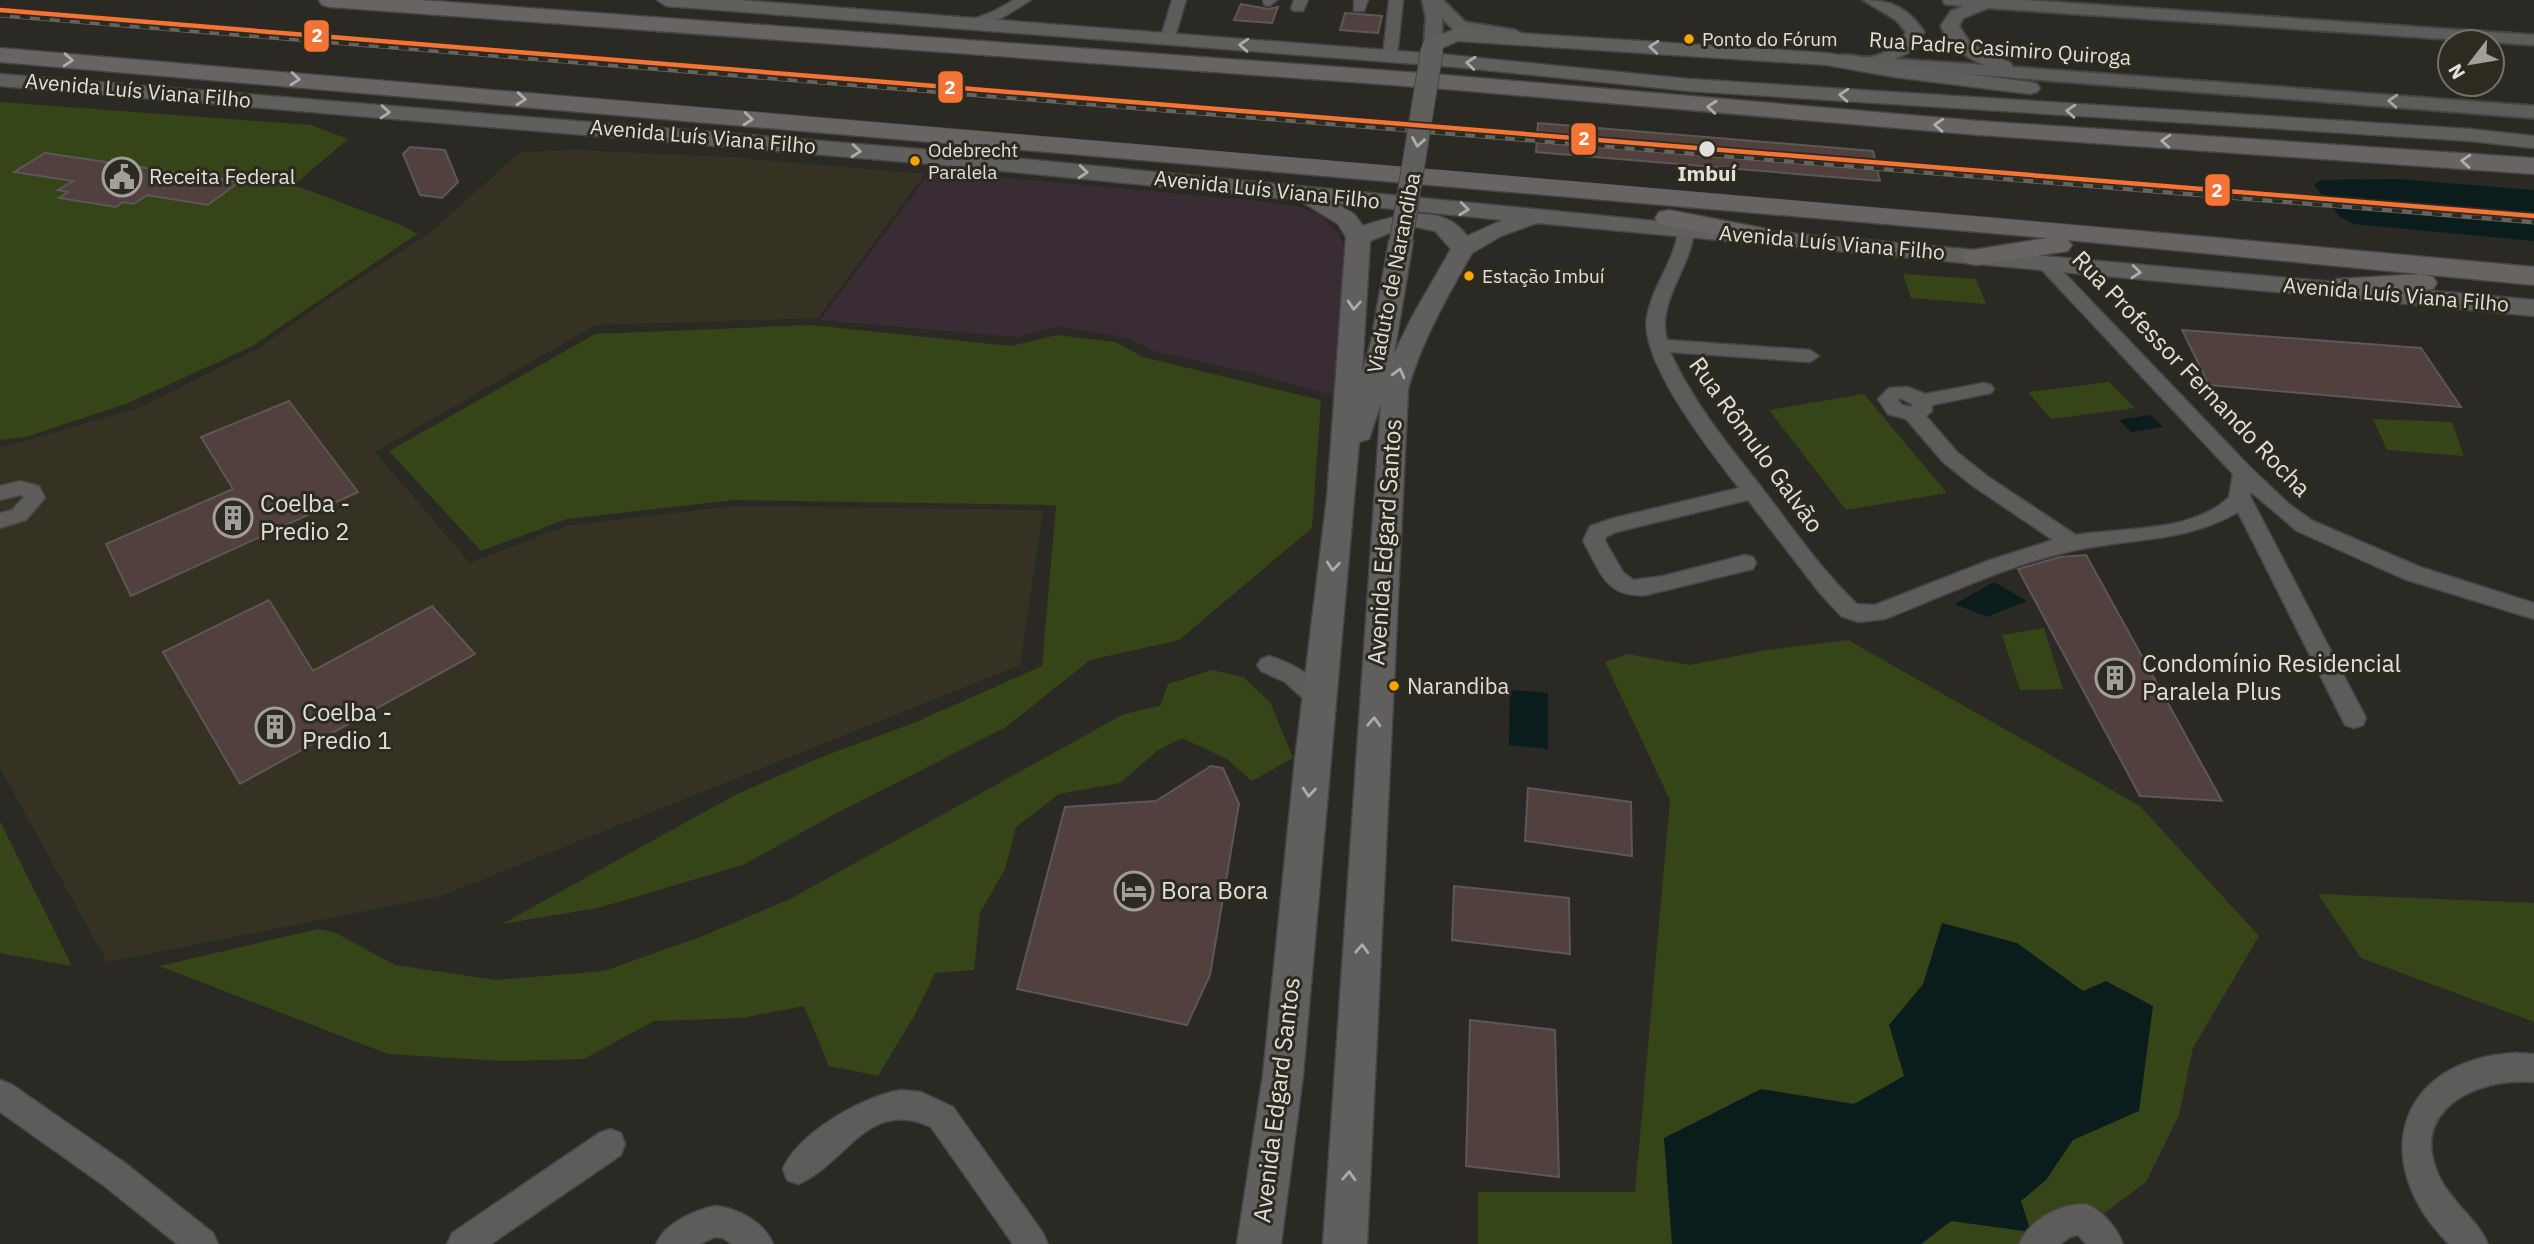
<svg xmlns="http://www.w3.org/2000/svg" width="2534" height="1244" font-family="'IBM Plex Sans',sans-serif">
  <style>
    .commercial { fill: #392c34 }
    .built { fill: #363223 }
    .green { fill: #354518 }
    .water { fill: #0b1c1c }
    .building { fill: #52403e; stroke: #5b5855; stroke-width: 2 }
    .lines { fill: none; stroke-linecap: round; stroke-linejoin: round }
    .minor-casing { stroke: #464541; stroke-width: 3 }
    .tertiary-casing { stroke: #464541; stroke-width: 4 }
    .secondary-casing { stroke: #464541; stroke-width: 3 }
    .trunk-casing { stroke: #464541; stroke-width: 3 }
    .minor { fill: #5e5c5b; fill-rule: evenodd }
    .tertiary { fill: #5e5c5b; fill-rule: evenodd }
    .secondary { fill: #615f5e; fill-rule: evenodd }
    .trunk { fill: #686464; fill-rule: evenodd }
    .rail-casing { stroke: #666461; stroke-width: 5 }
    .rail { stroke: #2d2a20; stroke-width: 3.5; stroke-dasharray: 10; stroke-linecap: butt }
    .secondary-bridge-casing { stroke: #464541; stroke-width: 24; stroke-linecap: butt }
    .secondary-bridge { stroke: #615f5e; stroke-width: 22 }
    .metro-1-casing { stroke: #2d2a20; stroke-width: 8 }
    .metro-1 { stroke: #f57335; stroke-width: 4.5 }
    .oneway { stroke: #aeaca8 }
    .oneway2 { stroke: #b1aeaa }
    .oneway3 { stroke: #a6a4a0 }
    .bus-dot { fill: #f7a600; stroke: #2d2a20; stroke-width: 2.5 }
    .stop-dot { fill: #e1dfd9; stroke: #2d2a20; stroke-width: 2.5 }
    .labels { text-anchor: middle; stroke-width: 6; stroke-linejoin: round; paint-order: stroke }
    .far-bus-label { font-size: 19px; fill: #e1dfd9; stroke: #2d2a20; text-anchor: start }
    .far-street-label { font-size: 21px; fill: #e1dfd9; stroke: #2d2a20 }
    .far-stop-label { font-size: 21px; font-weight: bold; fill: #e1dfd9; stroke: #2d2a20 }
    .far-poi-label { font-size: 21px; fill: #e1dfd9; stroke: #2d2a20; text-anchor: start }
    .bus-label { font-size: 22px; fill: #e1dfd9; stroke: #2d2a20; text-anchor: start }
    .street-label { font-size: 24px; fill: #e1dfd9; stroke: #2d2a20 }
    .poi-label { font-size: 24px; fill: #e1dfd9; stroke: #2d2a20; text-anchor: start }
    .line-badge { stroke: #2d2a20; stroke-width: 2.5 }
    .badge-label { font-size: 19px; text-anchor: middle; font-weight: bold; fill: #fff }
  </style>
  <rect width="100%" height="100%" fill="#2a2923"/>
  <path class="commercial" d="M931,171L1269,202L1300,207L1320,215L1338,233L1343,243L1348,270L1335,396L1248,372L1154,351L1127,338L1058,326L1017,337L820,320Z"/>
  <path class="built" d="M576,150L728,157L925,174L818,318L595,325L375,452L470,563L566,526L734,506L1043,510L1020,665L441,896L107,962L0,768V448L138,408L259,348L338,292L429,234L520,152Z"/>
  <path class="green" d="M0,102L311,125L348,139L294,185L401,225L417,234L251,347L126,404L26,437L0,440Z
    M1903,274L1976,279L1986,304L1911,298Z
    M811,325L1011,346L1057,335L1115,342L1143,357L1321,400L1312,528L1179,640L1090,660L1006,727L837,813L743,865L598,908L502,924L735,795L819,758L916,722L1042,666L1056,505L734,500L567,519L481,551L389,451L595,334Z
    M2109,382L2135,408L2051,419L2028,392Z
    M1864,394L1947,493L1846,510L1769,410Z
    M2373,419L2452,422L2464,456L2387,450Z
    M2044,628L2063,689L2020,690L2002,635Z
    M1848,640L2140,806L2259,936L2193,1048L2179,1115L2146,1182L2063,1244H1478V1192H1635L1670,800L1605,662L1627,654L1690,665L1767,650Z
    M1212,670L1243,677L1270,702L1293,758L1252,781L1227,759L1182,738L1157,751L1120,783L1059,794L1016,827L1005,869L980,913L974,970L935,973L916,1013L878,1076L829,1066L804,1006L742,1018L654,1021L584,1059L503,1061L388,1054L159,966L318,929L334,932L395,965L496,980L604,971L700,937L790,899L1124,714L1160,706L1168,684Z
    M0,821L72,966L0,953Z
    M2318,894L2534,903V1022L2361,958Z"/>
  <path class="water" d="M2396,179L2534,190V241L2353,224L2339,216L2314,185L2322,180Z
    M2151,415L2163,427L2131,432L2119,420Z
    M1994,582L2027,601L1987,617L1955,604Z
    M1510,690L1548,693V749L1509,745Z
    M1942,923L2017,943L2083,991L2106,981L2153,1006L2139,1111L2073,1140L2046,1180L2021,1201L2031,1232L1951,1221L1921,1244H1672L1664,1138L1761,1089L1854,1104L1904,1076L1889,1025L1923,984Z"/>
  <path class="building" d="M1241,4L1268,9L1278,7L1272,23L1234,20Z
    M1345,13L1382,16L1378,33L1340,30Z
    M1538,123L1873,151L1880,181L1536,152Z
    M410,147L445,150L458,182L442,198L420,195L403,154Z
    M45,153L140,167L239,182L208,205L147,195L134,204L123,202L116,207L59,198L68,192L58,190L73,181L14,172Z
    M2182,330L2421,348L2461,407L2209,385Z
    M289,401L358,492L131,596L106,544L233,489L201,437Z
    M2086,555L2222,801L2140,796L2018,569L2060,557Z
    M269,600L313,671L432,606L475,654L240,784L163,652Z
    M1211,766L1223,768L1239,804L1210,975L1187,1025L1017,989L1065,807L1156,801Z
    M1528,788L1631,802L1632,856L1525,841Z
    M1454,886L1569,898L1570,954L1452,940Z
    M1470,1020L1555,1030L1559,1177L1466,1166Z"/>
  <g class="lines">
    <defs>
      <path id="minor" d="M1014,0H1031L1002,18L967,28L960,24L992,12Z
        M1172,0H1186L1174,40L1167,44L1160,40Z
        M1263,0H1277L1269,6L1264,5Z
        M1294,0H1308L1303,11H1293L1291,8Z
        M1354,0H1368L1364,11H1354Z
        M1389,0H1403L1397,56L1390,60L1383,56Z
        M1686,226L1694,231C1691,268 1656,302 1667,340L1810,350L1819,356L1810,362L1670,352C1693,402 1728,445 1762,488C1792,527 1821,570 1857,604L1875,605L1990,560L2053,540L1973,486L1943,462L1906,419L1888,414L1878,399L1889,388L1908,387L1925,394L1984,383L1991,385L1994,389L1991,393L1932,405V411L1926,416L1957,452L1987,476L2076,535C2124,527 2192,533 2229,497L2233,474L2039,267L2036,263L2039,259H2051L2250,467L2289,504L2313,521L2420,567L2534,603V619L2404,579L2297,531L2251,492L2250,496L2366,718L2363,725L2354,728L2345,725L2238,512C2186,543 2128,538 2072,551C2007,565 1946,595 1885,619L1858,622L1841,616L1819,592L1748,500L1616,532L1606,537L1605,541L1623,572L1633,580L1663,576L1745,555L1753,557L1756,563L1753,569L1646,595C1605,598 1601,572 1583,541L1590,526L1614,518L1739,488C1711,452 1639,361 1647,317C1652,286 1674,263 1678,231ZM1900,398L1912,404V407L1902,405L1898,400Z
        M20,481L39,486L45,498L26,520L0,528V513L12,510L24,497L20,495L0,500V486Z
        M1269,656C1292,663 1320,678 1332,700L1328,707L1320,709L1312,707L1285,682L1261,671L1257,665L1261,659Z
        M2515,1053L2534,1054V1082C2476,1077 2405,1111 2441,1180C2454,1204 2479,1222 2488,1244H2449C2368,1164 2395,1060 2515,1053Z
        M0,1080L11,1084L125,1163L213,1233L218,1244H177L103,1185L0,1112Z
        M901,1090L921,1092L953,1107L1043,1233L1048,1244H1013L931,1127C867,1097 847,1164 798,1184L787,1180L783,1169C798,1133 863,1096 901,1090Z
        M610,1129L621,1133L625,1144L621,1155L491,1244H447L452,1233L599,1133Z
        M2086,1204C2103,1211 2116,1227 2123,1244H2086L2078,1235L2070,1237L2060,1244H2019C2029,1220 2060,1203 2086,1204Z
        M715,1206C738,1208 764,1222 773,1244H732L723,1238L715,1237L700,1244H656C665,1223 693,1211 715,1206Z"/>
      <path id="tertiary" d="M1422,0H1443L1465,22L1515,30L1524,35L1515,40L1460,31L1454,30L1442,18V45L1433,50L1427,49L1424,45L1426,17Z
        M1863,0C1890,0 1909,8 1924,32L1915,49L1895,59L1985,65C1966,57 1949,47 1941,26L1951,11L1964,6L1945,4L1943,0H2024L2534,35V45L1988,8L1963,18L1959,26L1970,43L2010,63L2013,67L2534,106V118L1836,64L1833,60C1843,49 1858,59 1871,57C1884,55 1901,44 1906,32L1896,20Z"/>
      <path id="secondary" d="M657,0H739L1424,53L1422,50L1426,41L1455,29L1827,53L1894,65L2030,82L2037,84L2040,88L2037,92L2030,94L1894,77L1827,65L1458,41L1442,48L1439,54L1689,79L2470,129L2534,136V148L2470,141L1689,91L1455,67L666,6Z
        M0,74L931,150L1686,224L2534,300V316L1537,223L1501,236L1472,253C1447,297 1422,340 1408,389L1367,1244H1323L1381,403L1369,439L1359,442L1303,1075L1281,1244H1237L1263,1075L1295,759L1327,498L1346,237L1338,224L1299,200L931,164L0,86ZM1335,203L1503,220L1467,236C1443,202 1394,215 1363,226L1354,214ZM1416,227L1435,231L1451,249L1412,317L1394,354L1413,241L1409,236H1393L1389,241L1371,342L1362,373L1370,241L1394,231Z"/>
      <path id="trunk" d="M319,0H420L1433,74L1979,121L2534,158V174L1979,135L1433,88L330,7L322,5Z
        M0,48C845,121 1690,188 2534,267V285L2068,240L2072,245L2068,251L1976,265L1966,263L1962,257L1966,251L2048,238L0,62Z
        M1669,210L1762,228L1772,230L1776,236L1772,242L1762,244L1659,224L1655,218L1659,212Z
        M2423,274L2433,277L2437,283L2433,289L2337,297L2327,294L2323,288L2327,282L2337,279Z"/>
    </defs>
    <use href="#minor" class="minor-casing"/>
    <use href="#tertiary" class="tertiary-casing"/>
    <use href="#secondary" class="secondary-casing"/>
    <use href="#trunk" class="trunk-casing"/>
    <use href="#minor" class="minor"/>
    <use href="#tertiary" class="tertiary"/>
    <use href="#secondary" class="secondary"/>
    <use href="#trunk" class="trunk"/>
    <defs>
      <path id="rail" d="M0,15L2534,222"/>
    </defs>
    <use href="#rail" class="rail-casing"/>
    <use href="#rail" class="rail"/>
    <defs>
      <path id="secondary-bridge" d="M1401,241L1432,50"/>
    </defs>
    <use href="#secondary-bridge" class="secondary-bridge-casing"/>
    <use href="#secondary-bridge" class="secondary-bridge"/>
    <defs>
      <path id="metro-1" d="M0,10L2534,216"/>
    </defs>
    <use href="#metro-1" class="metro-1-casing"/>
    <use href="#metro-1" class="metro-1"/>
  </g>
  <defs><path id="oneway-chevron" d="M-2-3.5L2.5 0L-2 3.5" fill="none" stroke-width="1.6" stroke-linecap="round" stroke-linejoin="round" transform="scale(1.75)"/></defs>
  <g class="oneway">
    <use href="#oneway-chevron" transform="translate(1244 45) rotate(-176)"/>
    <use href="#oneway-chevron" transform="translate(1654 47) rotate(-175)"/>
    <use href="#oneway-chevron" transform="translate(1471 63) rotate(-174)"/>
    <use href="#oneway-chevron" transform="translate(1844 95) rotate(-176)"/>
    <use href="#oneway-chevron" transform="translate(2071 111) rotate(-176)"/>
    <use href="#oneway-chevron" transform="translate(385 112) rotate(4)"/>
    <use href="#oneway-chevron" transform="translate(1418 142) rotate(100)"/>
    <use href="#oneway-chevron" transform="translate(856 151) rotate(5)"/>
    <use href="#oneway-chevron" transform="translate(1083 172) rotate(5)"/>
    <use href="#oneway-chevron" transform="translate(1464 209) rotate(6)"/>
    <use href="#oneway-chevron" transform="translate(2136 272) rotate(6)"/>
    <use href="#oneway-chevron" transform="translate(1354 305) rotate(94)"/>
    <use href="#oneway-chevron" transform="translate(1399 373) rotate(-76)"/>
    <use href="#oneway-chevron" transform="translate(1333 566) rotate(96)"/>
    <use href="#oneway-chevron" transform="translate(1374 722) rotate(-87)"/>
    <use href="#oneway-chevron" transform="translate(1309 792) rotate(95)"/>
    <use href="#oneway-chevron" transform="translate(1362 949) rotate(-87)"/>
    <use href="#oneway-chevron" transform="translate(1349 1176) rotate(-87)"/>
  </g>
  <g class="oneway2">
    <use href="#oneway-chevron" transform="translate(68 60) rotate(4)"/>
    <use href="#oneway-chevron" transform="translate(295 79) rotate(5)"/>
    <use href="#oneway-chevron" transform="translate(521 99) rotate(5)"/>
    <use href="#oneway-chevron" transform="translate(1712 107) rotate(-175)"/>
    <use href="#oneway-chevron" transform="translate(748 119) rotate(5)"/>
    <use href="#oneway-chevron" transform="translate(1939 125) rotate(-176)"/>
    <use href="#oneway-chevron" transform="translate(2166 141) rotate(-176)"/>
    <use href="#oneway-chevron" transform="translate(2466 161) rotate(-176)"/>
  </g>
  <use class="oneway3" href="#oneway-chevron" transform="translate(2393 101) rotate(-176)"/>
  <defs>
    <symbol id="civic-ring" viewBox="-11 -11 22 22"><circle r="9.5" fill="#2d2a20" stroke="#a19f99" stroke-width="1.5"/><path d="M-.6-6.5H3V-4.5H.6V-3L4-1V1h2V6H-6V1h2V-1L-.6-3ZM-1.2 2.5V6h2.4V2.5Z" fill="#a19f99"/></symbol>
    <symbol id="building-ring" viewBox="-11 -11 22 22"><circle r="9.5" fill="#2d2a20" stroke="#a19f99" stroke-width="1.5"/><path d="M-4-6H4V6H1V3H-1V6H-4ZM-2.5-4.3h1.7v1.8h-1.7ZM.8-4.3h1.7v1.8H.8ZM-2.5-1h1.7V.8h-1.7ZM.8-1h1.7V.8H.8Z" fill="#a19f99"/></symbol>
    <symbol id="hotel-ring" viewBox="-11 -11 22 22"><circle r="9.5" fill="#2d2a20" stroke="#a19f99" stroke-width="1.5"/><path d="M-6-4.5h1.5V1H6V5H4.5V3h-9V5H-6ZM-4 0a1.8 1.8 0 1 1 3.6 0ZM.5 0V-2.5h3Q6-2.5 6 0Z" fill="#a19f99"/></symbol>
  </defs>
  <g fill-rule="evenodd">
    <use href="#civic-ring" x="100" y="155" width="44" height="44"/>
    <use href="#building-ring" x="211" y="496" width="44" height="44"/>
    <use href="#building-ring" x="2093" y="656" width="44" height="44"/>
    <use href="#building-ring" x="253" y="705" width="44" height="44"/>
    <use href="#hotel-ring" x="1112" y="869" width="44" height="44"/>
  </g>
  <g class="bus-dot">
    <circle cx="1689" cy="39" r="6"/>
    <circle cx="915" cy="161" r="6"/>
    <circle cx="1469" cy="276" r="6"/>
    <circle cx="1394" cy="686" r="6"/>
  </g>
  <circle class="stop-dot" cx="1707" cy="149" r="9"/>
  <g class="labels">
    <g class="far-bus-label">
      <text x="1702" y="46">Ponto do Fórum</text>
      <text x="928" y="157">Odebrecht<tspan x="928" dy="22">Paralela</tspan></text>
      <text x="1482" y="283">Estação Imbuí</text>
    </g>
    <g class="far-street-label">
      <text transform="translate(2000 49) rotate(4)" y="7">Rua Padre Casimiro Quiroga</text>
      <text transform="translate(138 91) rotate(5)" y="7">Avenida Luís Viana Filho</text>
      <text transform="translate(703 137) rotate(5)" y="7">Avenida Luís Viana Filho</text>
      <text transform="translate(1267 190) rotate(6)" y="7">Avenida Luís Viana Filho</text>
      <text transform="translate(1832 243) rotate(5)" y="7">Avenida Luís Viana Filho</text>
      <text transform="translate(1394 273) rotate(-79)" y="7">Viaduto de Narandiba</text>
      <text transform="translate(2396 295) rotate(5)" y="7">Avenida Luís Viana Filho</text>
    </g>
    <g class="far-stop-label">
      <text x="1707" y="181">Imbuí</text>
    </g>
    <g class="far-poi-label">
      <text x="149" y="184">Receita Federal</text>
    </g>
    <g class="bus-label">
      <text x="1407" y="694">Narandiba</text>
    </g>
    <g class="street-label">
      <text transform="translate(2191 374) rotate(46)" y="8">Rua Professor Fernando Rocha</text>
      <text transform="translate(1756 445) rotate(54)" y="8">Rua Rômulo Galvão</text>
      <text transform="translate(1385 542) rotate(-86)" y="8">Avenida Edgard Santos</text>
      <text transform="translate(1277 1100) rotate(-83)" y="8">Avenida Edgard Santos</text>
    </g>
    <g class="poi-label">
      <text x="260" y="512">Coelba -<tspan x="260" dy="28">Predio 2</tspan></text>
      <text x="2142" y="672">Condomínio Residencial<tspan x="2142" dy="28">Paralela Plus</tspan></text>
      <text x="302" y="721">Coelba -<tspan x="302" dy="28">Predio 1</tspan></text>
      <text x="1161" y="899">Bora Bora</text>
    </g>
  </g>
  <g class="line-badge">
    <rect x="303" y="19" width="27" height="34" rx="7" fill="#f57335"/>
    <rect x="937" y="70" width="27" height="34" rx="7" fill="#f57335"/>
    <rect x="1570" y="122" width="27" height="34" rx="7" fill="#f57335"/>
    <rect x="2204" y="173" width="27" height="34" rx="7" fill="#f57335"/>
  </g>
  <g class="badge-label">
    <text x="317" y="42">2</text>
    <text x="950" y="94">2</text>
    <text x="1584" y="145">2</text>
    <text x="2217" y="197">2</text>
  </g>
  <g transform="translate(2471 63) rotate(239)"><circle r="33" fill="#2d2a20" stroke="#75726a" stroke-width="2"/>
  <path d="M0-5L12 26L0 18L-12 26Z" fill="#a19f99"/>
  <text y="-10" font-size="19" font-weight="bold" text-anchor="middle" fill="#e1dfd9">N</text>
  </g>
</svg>
